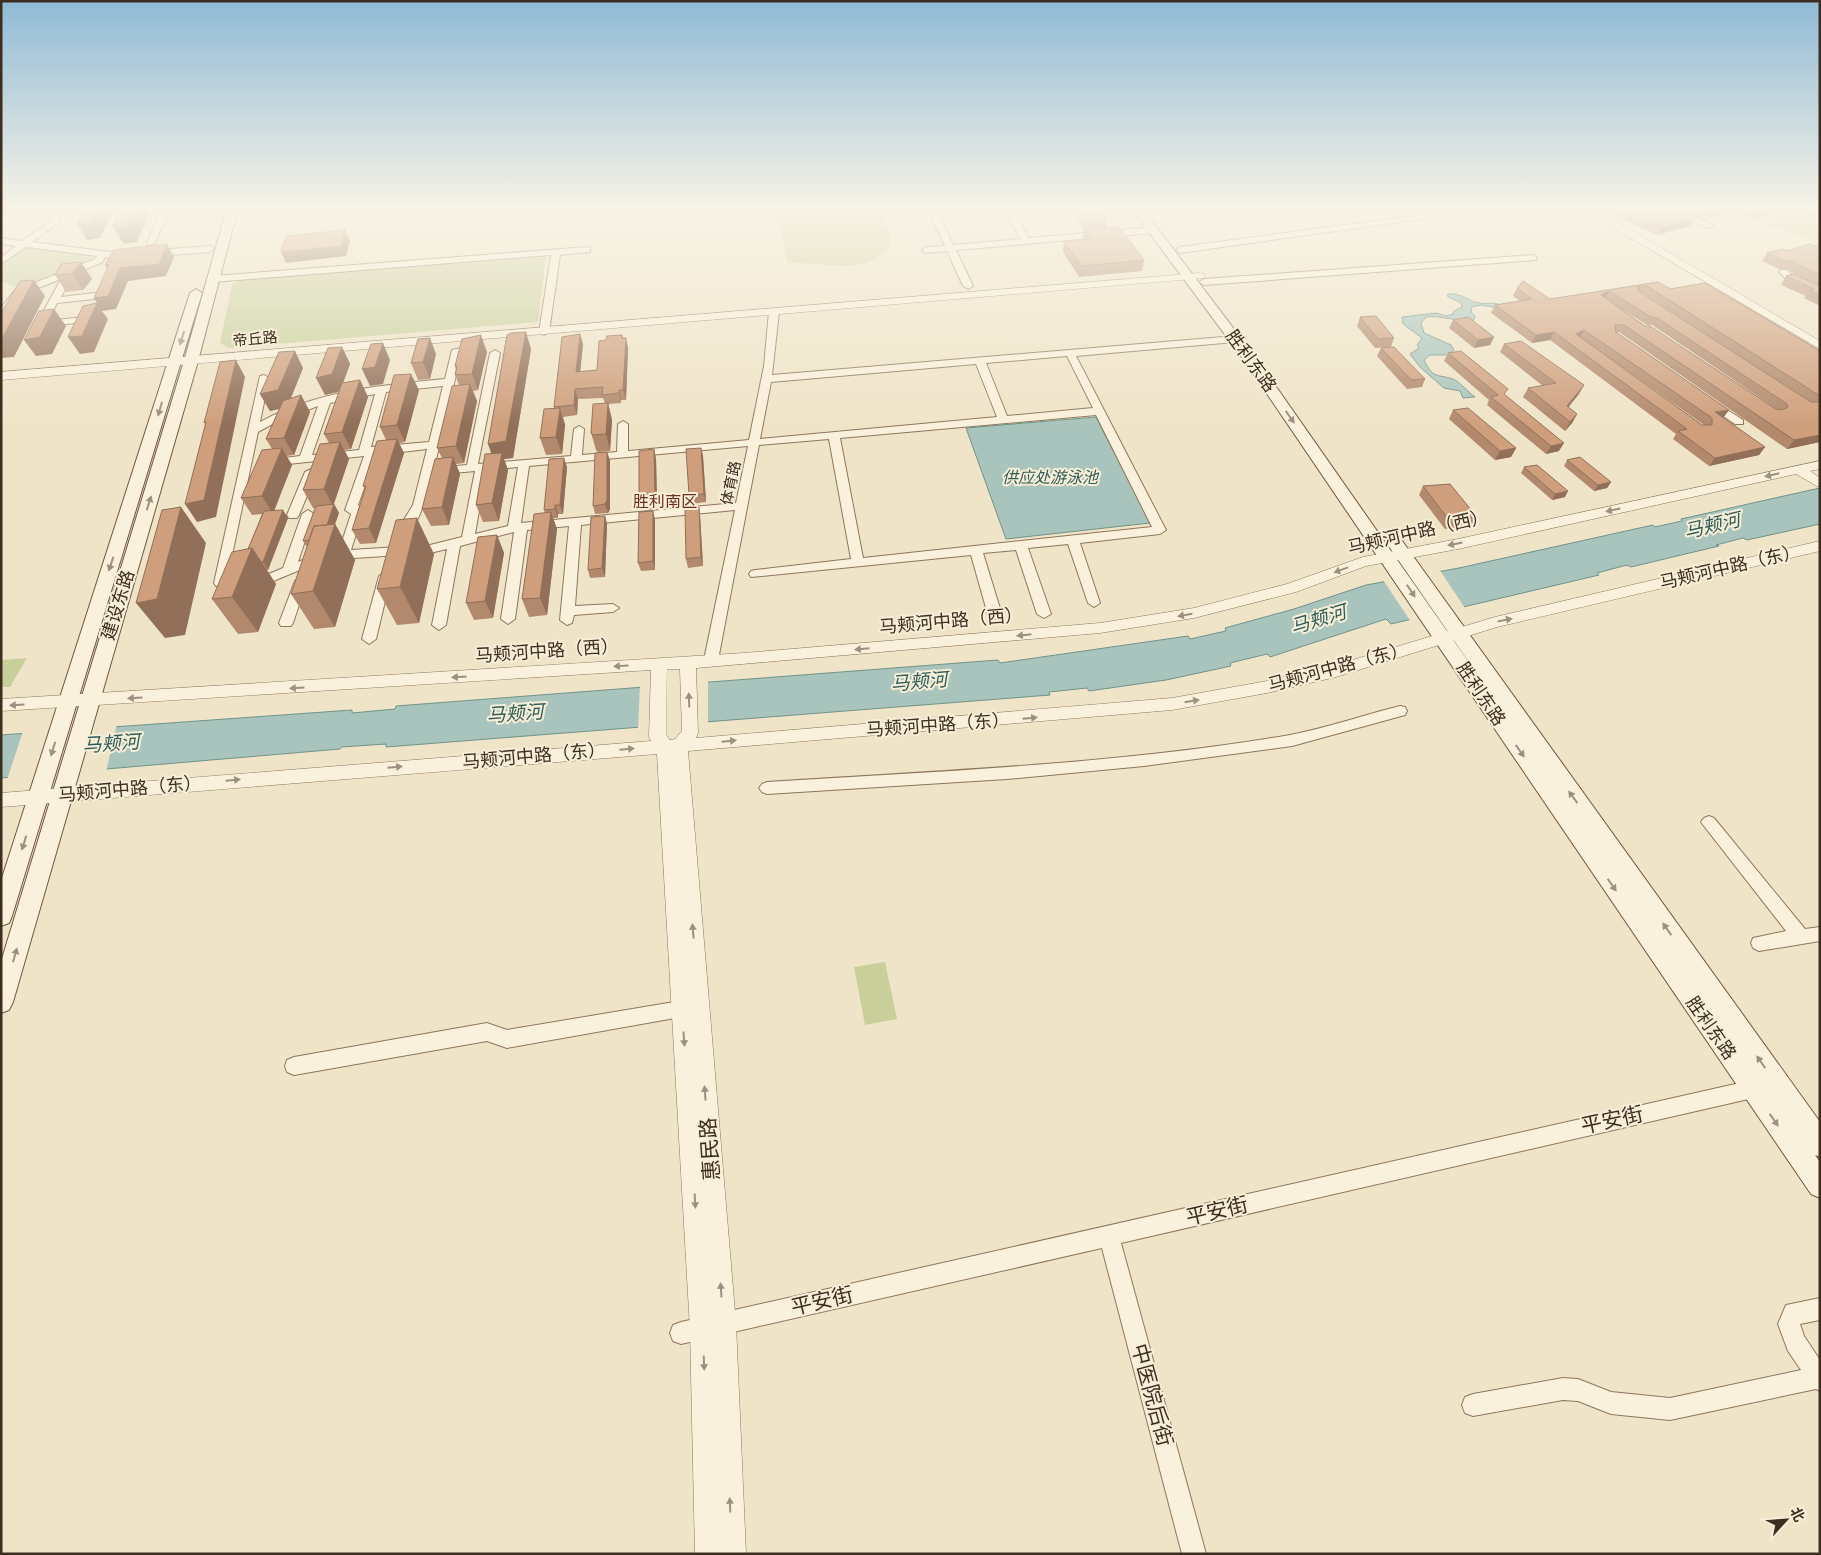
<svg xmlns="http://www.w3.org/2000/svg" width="1821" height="1555" font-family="Spectral,'Noto Sans SC',serif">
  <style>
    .green { fill: #c9cf9b }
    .water { fill: #a9c4bc; stroke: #6f938a }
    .pier { fill: #f0e4c8 }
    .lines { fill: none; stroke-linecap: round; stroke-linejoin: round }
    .minor-casing { stroke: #8d765c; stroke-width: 2 }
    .tertiary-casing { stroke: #8d765c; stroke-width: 1 }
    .secondary-casing { stroke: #6f573f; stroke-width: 2 }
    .minor { fill: #faf1dc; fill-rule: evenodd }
    .tertiary { fill: #faf1dc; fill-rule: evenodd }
    .secondary { fill: #faf1dc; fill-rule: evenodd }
    .wall { fill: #b2896c; fill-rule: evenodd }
    .shaded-wall { fill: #916f58 }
    .building { fill: #cf9f7d; stroke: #916f58; fill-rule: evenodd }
    .oneway { fill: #9c907e }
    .labels { text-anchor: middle; stroke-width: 4; stroke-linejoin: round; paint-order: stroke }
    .far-street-label { font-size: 15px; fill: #3d2e20; stroke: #f7eed8 }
    .far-water-label { font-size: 16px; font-style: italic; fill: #2f5d5a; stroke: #f7eed8 }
    .far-neighbourhood-label { font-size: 16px; fill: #6b2e1e; stroke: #f7eed8 }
    .street-label { font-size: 18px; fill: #3d2e20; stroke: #f7eed8 }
    .water-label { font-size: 19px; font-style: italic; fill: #2f5d5a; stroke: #f7eed8 }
    .near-street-label { font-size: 21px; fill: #3d2e20; stroke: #f7eed8 }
  </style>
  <rect width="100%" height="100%" fill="#f0e4c8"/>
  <path class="green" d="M775,208H879L891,237L890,245C868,279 820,261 788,263Z
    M1795,209L1820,220V241L1768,226L1784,213Z
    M32,247L88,255L93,258L28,284L15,286L1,281L3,265L23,249Z
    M546,257L538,322L229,348L220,343L232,285L240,280Z
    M27,658L10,687H1V660Z
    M885,962L897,1019L865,1025L854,967Z"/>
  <path class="water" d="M1448,294C1464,293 1468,302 1480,303C1487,305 1493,301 1500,305L1498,308L1481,305L1472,307L1471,312L1475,316L1473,321C1457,322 1443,315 1426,317L1421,323L1424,333L1451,345L1454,350L1448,355H1430L1424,360C1433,379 1437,374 1453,379C1460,382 1469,393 1475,397L1463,398L1460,391L1444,388L1421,368L1410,354L1419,348L1417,345L1422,338L1403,324L1402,317L1437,313L1446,316L1453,314L1454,311L1462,307L1461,303L1447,296Z
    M1096,417L1150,523L1006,539L966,428Z
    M1820,488V524L1747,540L1743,538L1716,545L1719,546L1631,567L1627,565L1597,573L1599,575L1391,624L1386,619L1270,657L1267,654L1230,663L1231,666L1166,680L1089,691L1087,688L1049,692L1050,695L386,747V744L342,747L340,749L1,778V735L352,710V713L395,709L396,706L998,660L1000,663L1188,636L1190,639L1226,631L1225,628L1294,609L1366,585L1459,568L1653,525L1655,527L1682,521L1681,519Z"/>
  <path class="pier" d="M1439,569L1465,608L1411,622L1383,580Z
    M708,680V724L638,730L640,685Z
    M117,724L106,772L7,780L23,731Z"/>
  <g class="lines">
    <defs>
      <path id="minor" d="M57,208H65L57,224L32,242L118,253L210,246L214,249L210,252L118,259L106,257L101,263L73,274L61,297L103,292L108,295L103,298L57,303L48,321L92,316L97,319L95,321L38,327L36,325L61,279L20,295L4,317L1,318V308L14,291L95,259L97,256L26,247L1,264V257L16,246L1,244V238L22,241L51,221Z
        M162,208H170L155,243L148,245L147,243Z
        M936,208L953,245L1021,239L1003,208H1011L1029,238L1153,227L1157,230L1153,233L956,250L973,286L968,289L963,286L947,251L926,253L922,250L926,247L945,246L930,214L900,216L896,214L900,212Z
        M1474,208H1499L1180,253L1176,250L1180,247Z
        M1667,208H1679L1714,226L1707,228Z
        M587,247L590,248V252L560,255L549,332L544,335L539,332L551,255L213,282L208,279L213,276Z
        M1533,255L1537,258L1536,260L1204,285L1199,282L1204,279Z
        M1781,270H1787L1793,276L1820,288V295L1787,280L1779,272Z
        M774,309L779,312L772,375L1235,336L1240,339L1235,342L1076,356L1166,530L1160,534L1080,543L1100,603L1094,607L1088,603L1068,544L1028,548L1051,614L1044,618L1037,614L1016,550L983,553L1002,615L995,619L988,615L971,555L751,577L749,574L751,571L755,570L851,559L829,439L759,445L718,660L711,665L704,660L735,510L581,525L575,606L613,604L619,608L613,612L574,615L572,623L567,625L560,620L569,526L527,530L515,619L508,624L501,619L514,532L460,546L446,625L439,630L432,625L447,549L430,553L324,560L266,584L230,588L216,586L214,583L260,376L264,375L269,378L260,422C316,391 383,385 445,379L452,350L461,348L462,350L434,468L467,465L490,353L495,350L500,353L478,464L571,456L574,429L579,426L584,429L582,455L617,452L618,424L623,421L628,424V451L749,440L764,366L769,312ZM1067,356L1093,408L1007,416L986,363ZM976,364L997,417L760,439L771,382ZM443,386L429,442L371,447L386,392ZM375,394L359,450L312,455L330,403ZM318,406L300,456L269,460L263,463L269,466L364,456L345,510L351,514L339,551L322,552L298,562L314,514L308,510L302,514L283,568L264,576L227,579L258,432L278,421ZM1096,415L1152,527L863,558L840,438ZM748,446L736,503L521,523L529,466ZM427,449L413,505L394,536L400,540C416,536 429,490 432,475L475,471L462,537L430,545L351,550L364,509L358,505L376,455ZM518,467L508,526L475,534L486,470Z
        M1710,399L1743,420V424H1735L1706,404V400Z
        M311,469L317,472L299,515L297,518H289L287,515L305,472Z
        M385,572L391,576L376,639L369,644L362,639L379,576Z
        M301,577L307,581L293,623L291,626H281L279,623L295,581Z
        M1400,706L1405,707L1407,711L1405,715L1292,746L1144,766L1007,779L767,794L762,792L759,788L762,784L767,782C942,771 1118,764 1290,735C1327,728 1364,715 1400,706Z
        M1709,816L1714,818L1805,929L1820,927V941L1759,951L1753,948L1751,943L1753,938L1786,931L1704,826L1701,822L1704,818Z
        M692,999L698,1001L701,1007L698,1013L692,1015L507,1048L487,1041L294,1075L287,1072L285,1066L287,1060L294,1057L487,1023L507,1030Z
        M1753,1080L1760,1083L1762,1089L1760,1095L1753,1098L1121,1243L1206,1554H1182L1102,1248L681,1344L673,1341L670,1333L673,1325L681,1322Z
        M1820,1298V1320L1800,1324L1804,1336L1820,1360V1391L1816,1389L1670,1420L1611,1414L1578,1401L1563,1400L1473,1416L1465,1413L1462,1405L1465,1397L1473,1394L1563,1378L1578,1379L1611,1392L1670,1398L1801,1370L1788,1351L1778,1324L1786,1305Z"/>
      <path id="tertiary" d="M1580,208H1593L1820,341V349Z
        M1200,273L1204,274V278L1,380V372Z
        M1820,461V469L1810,471L1820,478V488L1796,474L1458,549L1366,566L1296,592L1194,618L1100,633L696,668L698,733L696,738L1172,698L1267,681L1336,665L1495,617L1820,541V551L1497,627L1336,677L1267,693L1172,710L688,751L736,1324L746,1554H695L690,1329L657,754L1,807V793L651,741L649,737L651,670L1,711V699L744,653L1100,623L1194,608L1287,584L1363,557L1458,539ZM667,669H680L682,731L675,739L670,740L666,735Z"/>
      <path id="secondary" d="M227,208H238L198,361L13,1002L9,1010L1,1013V962L184,361Z
        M1131,208H1142L1256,358L1491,694L1381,535L1383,531H1395L1820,1122V1157L1815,1155L1820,1162V1198L1811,1194L1246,363Z
        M196,289L202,293L12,916L9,923L1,926V881L190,293Z"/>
    </defs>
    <use href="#minor" class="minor-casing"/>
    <use href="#tertiary" class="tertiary-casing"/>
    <use href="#secondary" class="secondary-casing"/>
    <use href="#minor" class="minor"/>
    <use href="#tertiary" class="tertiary"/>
    <use href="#secondary" class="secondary"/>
  </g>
  <path class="wall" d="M1071,208H1100L1107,219L1106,228L1144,260L1142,271L1079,277L1063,252L1064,241L1083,239L1084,230H1085Z
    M1620,208H1792L1753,219L1732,212L1705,219L1697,215L1690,226L1657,235L1620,218L1621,216L1617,214Z
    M1796,208H1820V219Z
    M1820,244V306L1804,298L1806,296L1781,285L1786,276L1794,274L1788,269H1779L1762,261L1767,253L1787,251Z
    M61,264L92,279L83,290L66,292L55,275Z
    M1658,282L1670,289L1820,351V442L1787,449L1619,332L1617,333L1729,410L1723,418L1765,447L1759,455L1709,466L1673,439L1676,434L1550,340L1532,343L1491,313L1495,305L1520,301L1513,296L1517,288L1550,299ZM1641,293H1642L1805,398ZM1620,308L1647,325H1652L1777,409L1645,326ZM1622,367L1704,425H1702Z
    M1360,317L1394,338L1391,347L1375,348L1357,326Z
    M1453,320L1494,337L1490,345L1474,348L1449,328Z
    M622,335L623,338L628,348L626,400H621V403L608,404L612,420L610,451L598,452L596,450L591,433L605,403L603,398L578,399L577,415L563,417L565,425L562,454L546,455L540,438L583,344L580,372L597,370L606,340Z
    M1504,344L1579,394L1568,407L1577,414L1572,423L1565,431L1523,397L1528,388L1543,386L1500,352Z
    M342,347L350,364L343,383L360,380L368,397L351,449L344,450L349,459L334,504L339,513L335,524L355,560L335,627L314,629L291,594L307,547L303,541L315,508H313L303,490L329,443L324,434L339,392L325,395Z
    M1381,348L1425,379L1422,387L1407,389L1377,356Z
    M531,349L513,458L504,459L508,470L499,521L483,522L476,505L491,454Z
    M487,352L478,390L473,391L477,401L464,463L456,464L460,474L449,525L431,526L422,509L442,458L437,448L459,385L455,375L456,370L455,366Z
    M1448,353L1505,395L1559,451L1546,454L1487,405L1489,400L1444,361Z
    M436,354L430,379L418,380L411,363Z
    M303,368L291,398L301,395L310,412L294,455L286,456L292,465L274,510L288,518L268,570H267L276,584L258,632L238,634L212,599L248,549L262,514L252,515L241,498L272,449L266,439L279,409L270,411L260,394Z
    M419,390L405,442L399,443L404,453L376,543L360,544L352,530L365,489L363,486L386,440L380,427Z
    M1453,410L1516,448L1511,457L1495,460L1449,419Z
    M701,448L703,456L706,502L690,504L689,495Z
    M656,458L657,504H655V509L642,510L639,501Z
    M610,460V509L608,513L595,514L593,506Z
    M1567,460L1611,482L1607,488L1594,491L1564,466Z
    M567,467L563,514H558V518H553L557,529L547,615L529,617L522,599L545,513L544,510Z
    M1524,467L1565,497L1552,500L1521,473Z
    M1423,486L1477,517L1472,526L1445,529L1419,495Z
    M700,515L703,566L688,568L686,559Z
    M605,516L607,524L605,577L590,578L588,570Z
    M655,520V570L641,571L638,563Z
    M497,535L504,553L493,618L474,620L466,603Z
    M434,554L419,623L397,625L377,589Z"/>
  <path class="shaded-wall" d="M1,208H10L1,221Z
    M98,208H115L100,238L87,240L77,224Z
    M136,208H151L137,242L125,244L123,242H122L113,226Z
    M1720,208H1734L1732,212L1705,219L1710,211Z
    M1768,208H1792L1753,219L1758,211Z
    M1697,215L1690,226L1657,235L1661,227Z
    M345,230L350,241L346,256L286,263L281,252Z
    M167,244L174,257L166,276L128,281L116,309L102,311L108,319L94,352L80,354L68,337L97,303L94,298L113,278L105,265H109L120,268Z
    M81,262L92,279L83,290L72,274Z
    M34,280L45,296L14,357L1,358V340Z
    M1609,291L1605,298L1601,295Z
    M54,309L66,326L52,354L36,356L24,340Z
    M1584,330L1580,337L1576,334Z
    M526,332L531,349L513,458L504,459L508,470L499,521L492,503L494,461L488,444Z
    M1554,332L1550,340L1532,343L1536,335Z
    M580,334L583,344L579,382L576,372Z
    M481,335L487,352L478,390L472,374Z
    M1494,337L1490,345L1474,348L1478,340Z
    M430,338L436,354L430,379L423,362Z
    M626,338L628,348L626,400L623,390Z
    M383,343L390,360L383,384L370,386L362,369Z
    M342,347L350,364L340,391L325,395L316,378Z
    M295,351L303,368L287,407L270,411L260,394Z
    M236,360L245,377L216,517L197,522L185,504Z
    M411,374L419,390L405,442L397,425Z
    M360,380L368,397L351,449L342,432Z
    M470,384L477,401L464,463L456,446Z
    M1584,385L1579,394L1562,415L1567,406Z
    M575,389L578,399L577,415L574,405Z
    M619,390L621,400V403L619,393Z
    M301,395L310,412L294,455L284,438Z
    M608,403L612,420L610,451L606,434Z
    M560,408L565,425L562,454L556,437Z
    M1729,410L1723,418L1715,412Z
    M1577,414L1572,423L1565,431L1570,422Z
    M1820,435V442L1787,449L1794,440Z
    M397,439L404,453L376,543L369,528Z
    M340,442L349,459L333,506L324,489Z
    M1564,443L1559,451L1546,454L1551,446Z
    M1765,447L1759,455L1709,466L1715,458Z
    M282,448L292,465L273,514L262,496Z
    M701,448L703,456L706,502L704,494Z
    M1516,448L1511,457L1495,460L1500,451Z
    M654,449L656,458L657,504L655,495Z
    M607,452L610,460V509L608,513L605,504Z
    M453,457L460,474L449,525L442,507Z
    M564,458L567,467L563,514L560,505Z
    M1611,482L1607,488L1594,491L1598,485Z
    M1568,491L1565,497L1552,500L1555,494Z
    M334,504L339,513L335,524L355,560L335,627L313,591L323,539Z
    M555,505L558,514V518L555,509Z
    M181,507L206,543L185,635L165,638L136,603Z
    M699,507L700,515L703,566L701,557Z
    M283,510L288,518L268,570L263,562Z
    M653,511L655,520V570L653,561Z
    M551,512L557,529L547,615L540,598Z
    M605,516L607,524L605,577L602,568Z
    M417,518L434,554L419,623L400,587Z
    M497,535L504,553L493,618L485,601Z
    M252,548L276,584L258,632L232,597Z"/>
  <path class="building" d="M86,208H98L90,223L77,224Z
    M121,208H136L127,227L115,228L116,225L113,226Z
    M1078,208H1100L1107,219L1087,221Z
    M1627,208H1684L1697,215L1691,216L1694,218L1661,227L1625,210L1628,209Z
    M1704,208H1720L1710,211Z
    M1751,208H1768L1758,211Z
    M1119,227L1144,260L1081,266L1064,241L1090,239L1084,230Z
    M345,230L342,246L281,252L286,236Z
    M167,244L159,264L120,268L108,296L94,298L109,265H105L114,250Z
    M1809,244L1814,246L1820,244V275L1800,266L1794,260L1785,261L1767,253L1782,249L1787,251Z
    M81,262L72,274L55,275L61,264Z
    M1793,274L1820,286V295L1810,290L1814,289L1786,276Z
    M34,280L1,340V313L20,281Z
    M1523,281L1550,299L1658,282L1670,289L1705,283L1820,351V396L1647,286H1638V291L1811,402H1820V435L1794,440L1624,325H1615L1616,332L1729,410L1715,412L1765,447L1715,458L1678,431L1687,429L1554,332L1536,335L1495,305L1532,299L1517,288ZM1609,291L1651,317L1657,318L1787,404L1788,407L1782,410L1776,409L1650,326H1645L1601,295ZM1584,330L1712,418V425H1702L1576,334Z
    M97,303L82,336L68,337L83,306Z
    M54,309L40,337L24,340L39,311Z
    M1376,316L1394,338L1378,339L1360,317Z
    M1468,317L1494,337L1478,340L1453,320Z
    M526,332L506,441L488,444L507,335L511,333Z
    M580,334L576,372L597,370L599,341L606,340L607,336L622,335V338H626L623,390H619V393L602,395L603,387L575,389L574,405L554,407L562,337Z
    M481,335L472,374L455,375L457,366H455L462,339Z
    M430,338L423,362L411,363L418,339Z
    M1521,341L1584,385L1567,406L1577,414L1570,422L1528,388L1556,383L1504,344Z
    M383,343L375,367L362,369L371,344Z
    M342,347L332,374L316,378L328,348Z
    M1394,347L1425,379L1411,380L1381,348Z
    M295,351L278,390L260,394L279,352Z
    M1461,351L1508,389L1504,394L1564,443L1551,446L1491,397L1498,395L1448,353Z
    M236,360L204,500L185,504L206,422L204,423L220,362Z
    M411,374L397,425L380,427L394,375Z
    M360,380L342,432L324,434L342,383Z
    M470,384L456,446L437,448L452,386Z
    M301,395L284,438L266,439L283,401Z
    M608,403L606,434L593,435L591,433L593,404Z
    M560,408L556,437L540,438L544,409Z
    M1468,408L1516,448L1500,451L1453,410Z
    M397,439L369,528L352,530L366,486H363L377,441Z
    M340,442L324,489L303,490L320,444Z
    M282,448L262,496L241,498L262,450Z
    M701,448L704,494L689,495L686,449Z
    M654,449L655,495L653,496V500L639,501V451Z
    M607,452V500L605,504L593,506L595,453Z
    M502,453L492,503L476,505L485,454Z
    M453,457L442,507L422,509L435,459Z
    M1580,457L1611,482L1598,485L1567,460Z
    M564,458L560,505H555V509L544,510L549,459Z
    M1537,465L1568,491L1555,494L1524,467Z
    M1450,484L1477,517L1449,520L1423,486Z
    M334,504L327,525L314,526L309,540L303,541L316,506Z
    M181,507L157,599L136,603L162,510Z
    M699,507L701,557L686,559L685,508Z
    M283,510L263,562H261L252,548L248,549L264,511Z
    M653,511V561L638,563L639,512Z
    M551,512L540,598L522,599L534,514Z
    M605,516L602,568L588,570L591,517Z
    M417,518L400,587L377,589L396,520Z
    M335,524L313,591L291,594L314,526Z
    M497,535L485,601L466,603L478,537Z
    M252,548L232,597L212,599L232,552Z"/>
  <defs><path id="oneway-solid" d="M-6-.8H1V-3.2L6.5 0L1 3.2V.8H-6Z" transform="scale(1.25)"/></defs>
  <g class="oneway">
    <use href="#oneway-solid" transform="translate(182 338) rotate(108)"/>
    <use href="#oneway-solid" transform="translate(160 409) rotate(106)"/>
    <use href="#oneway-solid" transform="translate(1290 417) rotate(55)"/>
    <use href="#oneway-solid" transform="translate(1772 475) rotate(167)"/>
    <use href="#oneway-solid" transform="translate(149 503) rotate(-73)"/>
    <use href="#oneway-solid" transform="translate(1613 510) rotate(168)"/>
    <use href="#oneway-solid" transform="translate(1455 544) rotate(169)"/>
    <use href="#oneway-solid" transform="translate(111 564) rotate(108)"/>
    <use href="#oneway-solid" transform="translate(1341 570) rotate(160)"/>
    <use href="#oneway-solid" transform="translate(1411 591) rotate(56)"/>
    <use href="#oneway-solid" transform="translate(1185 615) rotate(170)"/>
    <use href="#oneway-solid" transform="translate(1505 620) rotate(-11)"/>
    <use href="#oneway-solid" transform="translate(1024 635) rotate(174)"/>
    <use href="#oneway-solid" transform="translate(862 649) rotate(175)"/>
    <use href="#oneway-solid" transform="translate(621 666) rotate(176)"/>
    <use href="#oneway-solid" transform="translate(459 677) rotate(176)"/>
    <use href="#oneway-solid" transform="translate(297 688) rotate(176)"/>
    <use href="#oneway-solid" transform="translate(135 698) rotate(176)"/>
    <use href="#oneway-solid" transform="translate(689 700) rotate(-92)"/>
    <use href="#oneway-solid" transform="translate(1192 701) rotate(-9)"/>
    <use href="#oneway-solid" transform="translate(17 705) rotate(177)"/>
    <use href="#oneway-solid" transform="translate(1030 718) rotate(-5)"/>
    <use href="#oneway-solid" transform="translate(729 741) rotate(-5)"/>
    <use href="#oneway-solid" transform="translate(53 749) rotate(107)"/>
    <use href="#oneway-solid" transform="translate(627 749) rotate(-5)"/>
    <use href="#oneway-solid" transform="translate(1520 751) rotate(55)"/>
    <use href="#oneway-solid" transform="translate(395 767) rotate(-5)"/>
    <use href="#oneway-solid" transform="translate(233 780) rotate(-5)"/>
    <use href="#oneway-solid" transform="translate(1573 797) rotate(-126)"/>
    <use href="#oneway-solid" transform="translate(24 843) rotate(107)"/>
    <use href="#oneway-solid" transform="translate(1612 885) rotate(55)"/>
    <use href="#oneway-solid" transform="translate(1667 929) rotate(-125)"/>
    <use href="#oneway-solid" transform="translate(693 931) rotate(-95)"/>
    <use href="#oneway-solid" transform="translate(15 955) rotate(-74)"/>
    <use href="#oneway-solid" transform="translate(684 1039) rotate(86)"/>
    <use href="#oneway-solid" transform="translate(1761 1062) rotate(-125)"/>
    <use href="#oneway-solid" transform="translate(705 1093) rotate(-94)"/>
    <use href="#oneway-solid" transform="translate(1774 1120) rotate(55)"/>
    <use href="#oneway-solid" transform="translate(695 1201) rotate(87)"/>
    <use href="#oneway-solid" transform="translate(721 1290) rotate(-94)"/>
    <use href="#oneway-solid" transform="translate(704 1363) rotate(88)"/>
    <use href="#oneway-solid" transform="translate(730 1505) rotate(-92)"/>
  </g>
  <linearGradient id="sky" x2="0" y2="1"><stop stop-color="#8fbad6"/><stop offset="0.49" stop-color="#f8f3e6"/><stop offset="1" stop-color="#f8f3e6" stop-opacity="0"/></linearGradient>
  <rect width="1821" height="426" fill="url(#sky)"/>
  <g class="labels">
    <g class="far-street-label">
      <text transform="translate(255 339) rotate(-5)" y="5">帝丘路</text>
      <text transform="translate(731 483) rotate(-78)" y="5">体育路</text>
    </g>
    <g class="far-water-label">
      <text x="1050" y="483">供应处游泳池</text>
    </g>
    <g class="far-neighbourhood-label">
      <text x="665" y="507">胜利南区</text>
    </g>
    <g class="street-label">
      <text transform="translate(1251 361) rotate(54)" y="6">胜利东路</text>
      <text transform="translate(1418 532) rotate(-13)" y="6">马颊河中路（西）</text>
      <text transform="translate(1730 567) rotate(-13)" y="6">马颊河中路（东）</text>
      <text transform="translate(118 605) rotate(-73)" y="6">建设东路</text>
      <text transform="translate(951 621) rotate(-5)" y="6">马颊河中路（西）</text>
      <text transform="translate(547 651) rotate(-4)" y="6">马颊河中路（西）</text>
      <text transform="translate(1338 667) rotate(-15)" y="6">马颊河中路（东）</text>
      <text transform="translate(1481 694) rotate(56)" y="6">胜利东路</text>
      <text transform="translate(938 725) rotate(-4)" y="6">马颊河中路（东）</text>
      <text transform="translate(534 756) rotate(-5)" y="6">马颊河中路（东）</text>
      <text transform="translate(130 789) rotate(-5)" y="6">马颊河中路（东）</text>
      <text transform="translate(1711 1028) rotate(55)" y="6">胜利东路</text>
    </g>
    <g class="water-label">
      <text transform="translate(1712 525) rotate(-13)" y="7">马颊河</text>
      <text transform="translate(1318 619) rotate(-17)" y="7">马颊河</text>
      <text transform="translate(919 681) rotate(-5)" y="7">马颊河</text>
      <text transform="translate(515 713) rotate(-4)" y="7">马颊河</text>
      <text transform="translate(111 743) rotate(-4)" y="7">马颊河</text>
    </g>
    <g class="near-street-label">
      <text transform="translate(1612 1120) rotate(-12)" y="7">平安街</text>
      <text transform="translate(710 1149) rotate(-94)" y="7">惠民路</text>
      <text transform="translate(1217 1211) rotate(-13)" y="7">平安街</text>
      <text transform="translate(822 1301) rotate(-13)" y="7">平安街</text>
      <text transform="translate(1152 1395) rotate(75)" y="7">中医院后街</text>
    </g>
  </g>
  <rect width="1821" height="1555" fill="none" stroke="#3d2e20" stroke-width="5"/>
  <g transform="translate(1786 1520) rotate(64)" stroke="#f7eed8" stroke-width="4" paint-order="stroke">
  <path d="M0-4L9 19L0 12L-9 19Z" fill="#3d2e20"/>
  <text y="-8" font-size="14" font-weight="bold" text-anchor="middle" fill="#3d2e20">北</text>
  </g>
</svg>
